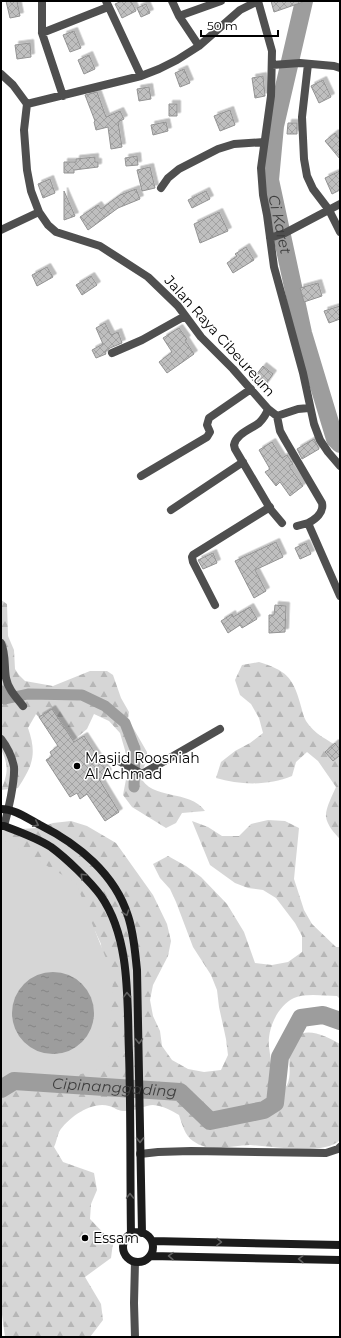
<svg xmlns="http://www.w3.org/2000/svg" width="341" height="1338" font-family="Montserrat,sans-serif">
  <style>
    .forest { fill: url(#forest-firs) }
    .park { fill: #d6d6d6 }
    .water { fill: url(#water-ripples) }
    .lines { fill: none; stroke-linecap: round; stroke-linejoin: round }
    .canal { stroke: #9d9d9d; stroke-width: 11 }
    .river { stroke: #9d9d9d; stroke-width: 18 }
    .building { fill: url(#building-cross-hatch); stroke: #939393; filter: url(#shadow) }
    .street { stroke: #4f4f4f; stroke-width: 8 }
    .secondary { stroke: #1c1c1c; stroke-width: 8 }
    .oneway { stroke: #606060 }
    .poi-dot { fill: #000; stroke: #fff; stroke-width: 1.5 }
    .labels { text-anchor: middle; stroke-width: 3; stroke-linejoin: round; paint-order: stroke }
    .street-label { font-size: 14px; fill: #000; stroke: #fff }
    .poi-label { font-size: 14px; fill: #000; stroke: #fff; text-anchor: start }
    .water-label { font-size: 15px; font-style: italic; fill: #3e3e3e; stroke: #fff }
  </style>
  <defs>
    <pattern id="forest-firs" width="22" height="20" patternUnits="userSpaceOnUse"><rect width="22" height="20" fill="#d6d6d6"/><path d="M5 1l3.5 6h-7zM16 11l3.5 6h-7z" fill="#b6b6b6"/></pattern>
    <pattern id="water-ripples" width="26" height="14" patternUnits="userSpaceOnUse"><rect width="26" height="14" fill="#9d9d9d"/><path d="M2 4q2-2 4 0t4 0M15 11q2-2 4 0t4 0" fill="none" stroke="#858585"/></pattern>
    <pattern id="building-cross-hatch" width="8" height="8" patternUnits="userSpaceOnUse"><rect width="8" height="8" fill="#bfbfbf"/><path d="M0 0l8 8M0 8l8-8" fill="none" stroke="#a2a2a2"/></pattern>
    <filter id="shadow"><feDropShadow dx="3.5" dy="-3.5" stdDeviation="0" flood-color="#0004"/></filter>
  </defs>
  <rect width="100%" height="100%" fill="#fff"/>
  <path class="forest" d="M1,600L7,604L8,636L14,650L15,669L19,675L25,681L53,686L90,671H107L113,675L121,698L129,712L128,719L147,752V760L140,776C151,801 190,789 205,811L182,813L176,823L166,828L132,807L123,795L129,764L120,733L109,721L94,714L87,729L74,740L58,738L36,714L28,728C37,754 33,765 18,788L1,790C8,773 9,766 1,749Z
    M259,662C285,670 293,677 300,703C302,709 303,716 306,721C314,734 328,740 340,748V839C335,834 327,825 326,817C325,809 333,794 336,787L318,761L307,752L296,762L292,776C268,786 240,785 216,778L221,762L235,751L250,743L263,733L259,718L251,704L240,695L235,680L242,665Z
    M268,820L285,821L299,828L294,879L304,910L312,924L336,947H340V999L337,996C324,996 306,993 294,998C277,1006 267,1030 269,1047C271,1062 274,1075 268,1090L278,1094C281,1092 285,1088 287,1085C292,1075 288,1062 290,1051C295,1021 323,1034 340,1044V1140C324,1156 272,1146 250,1145C232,1145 211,1154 193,1141C185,1136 182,1124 179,1115C171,1110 163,1106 153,1105C145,1105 134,1112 123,1111C118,1111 114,1107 109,1106C91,1101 68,1118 59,1132C57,1137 56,1143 54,1147L63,1162L94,1173L97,1190L91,1204L90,1219L113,1243L111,1258L85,1277L101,1304L103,1320L90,1337H5L1,1307V1099L16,1087L102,960L101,944L95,931L1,851V830L38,828L53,823L71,821L87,826L116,843L153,895L167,924L171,941L168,956L153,985L150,1000L153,1016L160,1031L162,1046L172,1060L188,1069L204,1072L221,1070L228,1055L226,1039L219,1007L217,990L211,975L193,947L176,902L170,889L160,878L153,864L168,856L186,866L201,877L227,904L244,932L255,963L272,965L288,962L302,952V936L295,923L276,898L263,890L248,888L235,883L210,865L192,821L208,827L222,836H239L251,824Z"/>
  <path class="park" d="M1,841H5L76,883L113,976L108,1067L1,1095Z"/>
  <path class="water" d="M12 1013a41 41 0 1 1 82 0a41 41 0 1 1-82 0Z"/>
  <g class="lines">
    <path class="canal" d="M1,691L5,699L28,694L82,695L105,706L125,723L135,749L134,787"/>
    <g class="river">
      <path id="s1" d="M304,1L275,126L270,180L303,333L335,439L340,444"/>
      <path id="s2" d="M1,1089L14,1081L180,1092L210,1121L264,1110L275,1103L280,1057L301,1018L323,1015L340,1021"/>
    </g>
  </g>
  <path class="building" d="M6,1H17L20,16L10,18Z
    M122,1H131L136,11L122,18L115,4Z
    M271,1H303V2L274,12Z
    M146,4L150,13L141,17L137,8Z
    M74,31L81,48L70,52L63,35Z
    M30,43L31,57L17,59L15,45Z
    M89,55L95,69L84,74L78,60Z
    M184,69L190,83L180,87L175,73Z
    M263,76L265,96L255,98L252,78Z
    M323,80L331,97L319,103L311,86Z
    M149,87L151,99L139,101L137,89Z
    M97,92L106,117L120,111L124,119L118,122L122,147L111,149L108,127L96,130L94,122L95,121L85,95Z
    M169,104H177V116H169Z
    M230,110L235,125L220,131L214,116Z
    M166,122L168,131L153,135L151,125Z
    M288,123H297V134H287Z
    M335,133L340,139V159L325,141Z
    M137,156L138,165L126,166L125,158Z
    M95,157V162H98V167L74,170V173H64V162H76V159Z
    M150,167L155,188L142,191L137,170Z
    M340,171V190L332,194L325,178Z
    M50,179L55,193L43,198L38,184Z
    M136,189L140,199L118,208L88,230L80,217L98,205L101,209L120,195Z
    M64,191L75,216L64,220Z
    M206,191L210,199L192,208L188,200Z
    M219,212L228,231L200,243L194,224Z
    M246,247L254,260L233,273L227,263L237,256L235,254Z
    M47,267L53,277L37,286L32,275Z
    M91,276L97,285L82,295L76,285Z
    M318,283L322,296L304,302L300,288Z
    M340,306V319L329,323L324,311Z
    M105,323L111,335L118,332L122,343L110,348L105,352L106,354L96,358L92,350L103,344L96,328Z
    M179,328L187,339L185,340L194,354L167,373L159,362L172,352L163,338Z
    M263,366L273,374L263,388L252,380Z
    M314,439L319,449L302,459L297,449Z
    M272,442L282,458L287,455L293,464L289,466L303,486L290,496L280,482L276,486L265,472L270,469L259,450Z
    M276,542L283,557L255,570L266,591L254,598L235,561Z
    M306,543L311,554L300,559L295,548Z
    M213,553L217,563L203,569L198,560Z
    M275,605L286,606L285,632L269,633V615H274Z
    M250,607L257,619L242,628L240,625L228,633L221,621L232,614L233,617Z
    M52,709L74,742L84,736L108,773L99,779L119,812L105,821L87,794L80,799L77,793L70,797L46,760L52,756L50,752L58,746L39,717Z
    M335,743L340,750V755L333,761L325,752Z"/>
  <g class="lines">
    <path class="street" d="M106,1L141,76
      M172,1L179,16L199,46
      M258,1L272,51L271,96L261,168L263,195L267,215L274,267L303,373L314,424L320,440L328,452L340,466
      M42,2V33L63,96
      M179,16L221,1
      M42,33L108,7
      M308,64L302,117L304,159L307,176L313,189L329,210L340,232
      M272,65L300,63L334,66L340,68
      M1,74L13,85L27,104L24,130L27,170L31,191L39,212L48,225L56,232L100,246L148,277L178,306L201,337L233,369L268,409L277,416L298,409L309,408
      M27,104L141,76L159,69L177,60L199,46L240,10L258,1
      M161,188L168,178L179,169L218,149L234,144L264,142
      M1,230L39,212
      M270,238L285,233L340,204
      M112,353L142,340L185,316
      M268,409C266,415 263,419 259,423C251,429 236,434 234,445L235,449L271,510L282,523
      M277,416L280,431L285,440L322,503C324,512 316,519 308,523L340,596
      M141,476L207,437L210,432L207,425L209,418L251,389
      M171,510L243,462
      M297,526L308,523
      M215,605L193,562L192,557L193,555L270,507
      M1,643C6,654 4,667 6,678C8,689 16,697 23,706
      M1,739C8,748 12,757 14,767C15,781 8,812 4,826
      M119,761L142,774L220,729
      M140,1154L158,1152L191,1151L326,1153L338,1149L340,1147
      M135,1262L134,1303L135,1337"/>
    <path class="secondary" d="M1,809C15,809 28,819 40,825C78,844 115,874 128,916C134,934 135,952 137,970L142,1233
      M1,826H4C20,832 37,838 51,847C66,858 90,881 101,896C131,939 127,1003 129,1053C131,1113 130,1174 131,1235
      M123 1247a15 15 0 1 1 30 0a15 15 0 1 1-30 0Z
      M152,1241L340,1245
      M151,1256L340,1260"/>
  </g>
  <defs><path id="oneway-chevron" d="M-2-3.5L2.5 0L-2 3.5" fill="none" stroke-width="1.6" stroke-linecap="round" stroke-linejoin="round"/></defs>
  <g class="oneway">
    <use href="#oneway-chevron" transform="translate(36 824) rotate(26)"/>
    <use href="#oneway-chevron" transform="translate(83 876) rotate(-134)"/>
    <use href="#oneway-chevron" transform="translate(126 913) rotate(71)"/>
    <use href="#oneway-chevron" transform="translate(127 995) rotate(-92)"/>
    <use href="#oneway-chevron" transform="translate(139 1041) rotate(89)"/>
    <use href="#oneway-chevron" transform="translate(140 1140) rotate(89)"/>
    <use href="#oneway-chevron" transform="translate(130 1196) rotate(-91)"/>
    <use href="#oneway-chevron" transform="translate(219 1242) rotate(1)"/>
    <use href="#oneway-chevron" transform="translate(171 1256) rotate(-179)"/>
    <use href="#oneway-chevron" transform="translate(301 1259) rotate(-179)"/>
  </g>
  <g class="poi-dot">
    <circle cx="77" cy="766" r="4"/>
    <circle cx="85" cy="1238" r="4"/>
  </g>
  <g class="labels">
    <g class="street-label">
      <text transform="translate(220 336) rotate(48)" y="5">Jalan Raya Cibeureum</text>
    </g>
    <g class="poi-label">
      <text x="85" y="763">Masjid Roosniah<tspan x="85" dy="16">Al Achmad</tspan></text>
      <text x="93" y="1243">Essam</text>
    </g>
    <g class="water-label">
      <text dy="5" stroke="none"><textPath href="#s1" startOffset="228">Ci Karet</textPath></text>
      <text dy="5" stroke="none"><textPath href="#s2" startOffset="116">Cipinanggading</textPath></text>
    </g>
  </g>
  <rect width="341" height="1338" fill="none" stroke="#000000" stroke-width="4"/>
  <path d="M201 30v6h77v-6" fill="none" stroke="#000000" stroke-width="2"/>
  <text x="207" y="30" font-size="12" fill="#000000" stroke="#ffffff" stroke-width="3" paint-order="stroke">50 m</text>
</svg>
